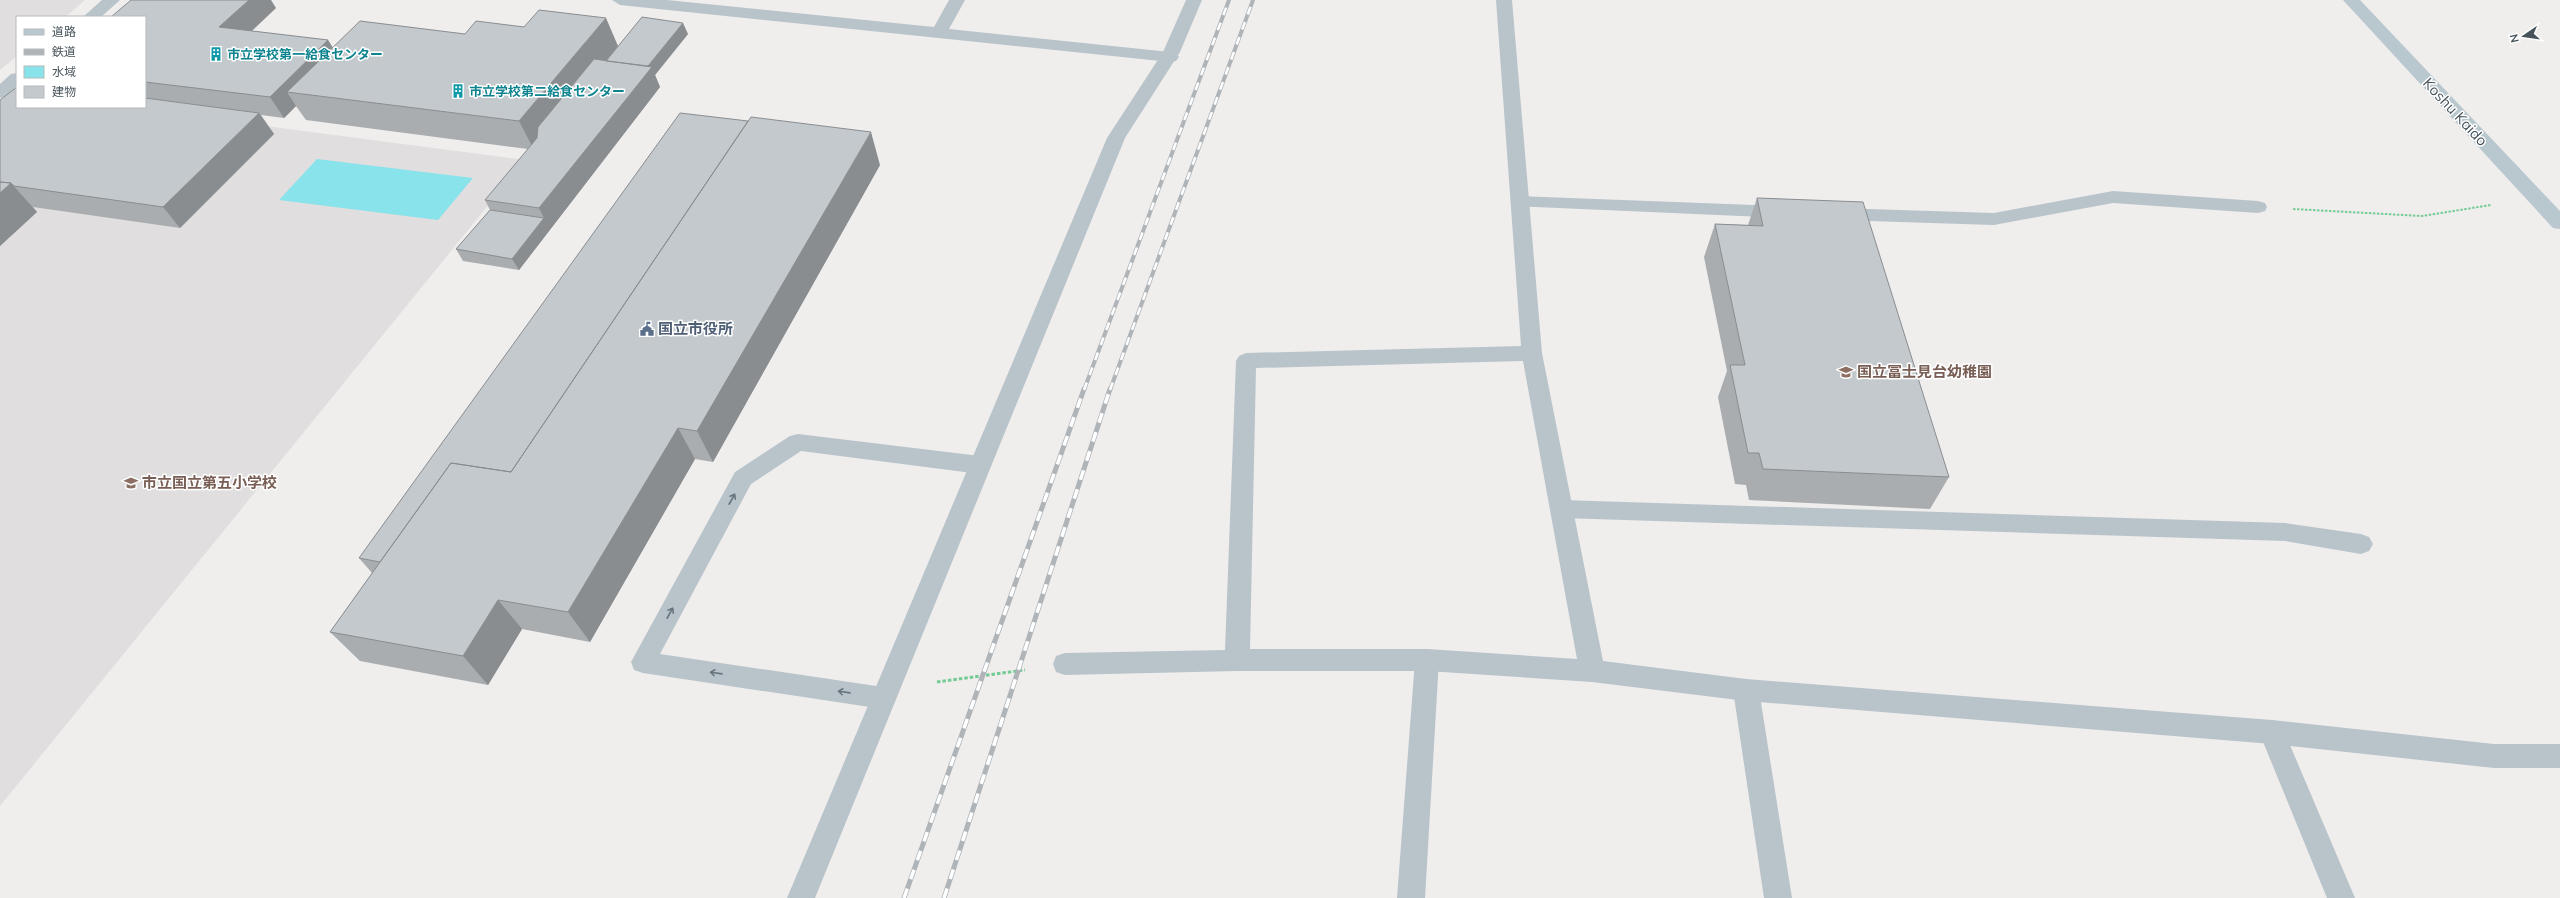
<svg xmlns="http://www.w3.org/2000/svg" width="2560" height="898" font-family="Mulish,'Noto Sans JP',sans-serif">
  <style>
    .education { fill: #e1dedf }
    .water { fill: #88e3eb }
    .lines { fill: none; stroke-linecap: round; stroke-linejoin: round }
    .path-far1 { stroke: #74cb94; stroke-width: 2; stroke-dasharray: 2.5 1.5; stroke-linecap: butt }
    .path { stroke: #74cb94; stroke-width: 3; stroke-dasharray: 3.5 2; stroke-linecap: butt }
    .service { fill: #b9c4ca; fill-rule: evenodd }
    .minor { fill: #b9c4ca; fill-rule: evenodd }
    .tertiary { fill: #b9c4ca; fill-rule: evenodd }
    .secondary { fill: #b9c7cf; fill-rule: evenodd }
    .rail-far1-casing { stroke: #afb4b8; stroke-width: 4 }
    .rail-casing { stroke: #afb4b8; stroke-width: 5 }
    .rail-far1 { stroke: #fff; stroke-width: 2.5; stroke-dasharray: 8; stroke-linecap: butt }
    .rail { stroke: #fff; stroke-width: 3.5; stroke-dasharray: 10; stroke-linecap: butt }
    .wall { fill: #a9adb0 }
    .shaded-wall { fill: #898d90 }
    .building { fill: #c4c9cd; stroke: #898d90 }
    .oneway { stroke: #68757c }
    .labels { text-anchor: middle; stroke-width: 3; stroke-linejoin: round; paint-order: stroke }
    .far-culture-label { font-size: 13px; font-weight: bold; fill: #0d838f; stroke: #fff; text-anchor: start }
    .street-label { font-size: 15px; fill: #46535a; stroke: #fff }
    .service-label { font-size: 15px; font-weight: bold; fill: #4e5e75; stroke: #fff; text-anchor: start }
    .education-label { font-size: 15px; font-weight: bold; fill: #785e54; stroke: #fff; text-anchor: start }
  </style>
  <rect width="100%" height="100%" fill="#f0eded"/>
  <path class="education" d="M0,0H85L65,17H17V56L0,70Z
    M17,107H120L525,160L0,806V108Z"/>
  <path class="water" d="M317,159L473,178L438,220L279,200Z"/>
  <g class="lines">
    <path class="path-far1" d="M2293,209L2422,216L2491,205"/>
    <path class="path" d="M937,682L1025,670"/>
    <path class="service" d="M2113,191L2258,201L2265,203L2267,207L2265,211L2258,213L2113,203L1994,225L1837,220L1830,219L1827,214L1830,209L1837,208L1994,213Z
      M1520,196L1783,206L1790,207L1792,212L1790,217L1783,218L1513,206L1511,202L1513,198Z
      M798,434L980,456L988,459L991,465L988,471L980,474L801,451L751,484L660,654L883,687L892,690L896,698L892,706L883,709L643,673L634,670L631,662L735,472L790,436Z
      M1562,500L2285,523L2361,534L2369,537L2373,544L2369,551L2361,554L2285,541L1562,518L1554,515L1551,509L1554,503Z
      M1427,649L1436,652L1439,660L1425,898H1397L1415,660L1418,652Z
      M1746,679L1755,682L1759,690L1792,898H1764L1733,690L1737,682Z
      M2272,720L2281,724L2355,898H2327L2259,732L2263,724Z"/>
    <path class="minor" d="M612,0H667L934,27L949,0H965L949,29L1170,52L1176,53L1179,57L1176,61L1170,62L620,5Z
      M1496,0H1512L1542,353L1603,661L1746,679L2272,720L2494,744H2560V768H2494L2272,744L1746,701L1592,682L1427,671H1237L1065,675L1056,672L1053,664L1056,656L1065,653L1225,650L1236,361L1239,356L1246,353L1521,346ZM1523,361L1577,659L1427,649H1250L1256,368Z"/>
    <path class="tertiary" d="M102,0H120L101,17H83Z
      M1186,0H1202L1180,52L1125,138L815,898H787L1107,138L1163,52Z
      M17,73V87L6,97L0,98V84L11,74Z"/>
    <path class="secondary" d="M2343,0H2360L2560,211V229L2553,228Z"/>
    <defs>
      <path id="rail-far1" d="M1084,390L1229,0
        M1110,390L1253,0"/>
      <path id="rail" d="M904,898L1084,389
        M944,898L1110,389"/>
    </defs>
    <use href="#rail-far1" class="rail-far1-casing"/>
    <use href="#rail" class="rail-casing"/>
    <use href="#rail-far1" class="rail-far1"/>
    <use href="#rail" class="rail"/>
  </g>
  <path class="wall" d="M276,8L252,31L328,40L333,48L465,34L618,46L688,34L655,75L660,87L519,270L463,261L456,249L490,210L485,200L528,149L306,120L296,106L284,118L261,115L274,134L180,228L33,207L37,212L0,246V100L145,107V17Z
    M880,165L713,462L695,459L590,642L522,629L488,685L360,661L330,632L372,573L359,558Z
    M1757,198L1949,477L1930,509L1749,500L1746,485L1735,484L1718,397L1727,371L1704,257L1715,224L1748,225Z"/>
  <path class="shaded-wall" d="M249,0H271L276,8L233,48L219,27Z
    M606,18L618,46L534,150L519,121Z
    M683,23L688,34L655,75L660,87L519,270L512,259L544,218L539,208L641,75Z
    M328,40L341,61L287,92L296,106L284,118L270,97Z
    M259,113L274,134L180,228L163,207Z
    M871,132L880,165L713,462L697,431Z
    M11,183L37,212L0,246V193Z
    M678,428L695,459L590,642L568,612Z
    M498,600L522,629L488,685L463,656Z"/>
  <path class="building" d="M131,0H249L219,27L328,40L270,97L145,82V17H111Z
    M539,10L606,18L519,121L287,92L360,21L465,34L476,21L524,27Z
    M642,17L683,23L648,66L606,61Z
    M594,59L652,67L539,208L485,200L537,138L538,127Z
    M17,87V107H145V98L259,113L163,207L14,186L11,183L0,182V100Z
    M680,113L748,121L511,472L451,463L380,562L359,558Z
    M751,117L871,132L697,431L678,428L568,612L498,600L463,656L330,632L451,463L511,472Z
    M0,182L11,183L0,193Z
    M1757,198L1863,202L1949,477L1763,469L1759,453H1748L1730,365H1745L1715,224L1763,226Z
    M490,210L544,218L512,259L456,249Z"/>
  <defs><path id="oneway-shaft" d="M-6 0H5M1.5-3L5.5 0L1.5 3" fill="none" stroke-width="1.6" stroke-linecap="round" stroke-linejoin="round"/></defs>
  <g class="oneway">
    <use href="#oneway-shaft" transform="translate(732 499) rotate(-61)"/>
    <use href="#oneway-shaft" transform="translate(670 613) rotate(-61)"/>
    <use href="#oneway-shaft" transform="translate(716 673) rotate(-172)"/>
    <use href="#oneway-shaft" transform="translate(844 692) rotate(-172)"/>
  </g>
  <defs>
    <symbol id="building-bare" viewBox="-9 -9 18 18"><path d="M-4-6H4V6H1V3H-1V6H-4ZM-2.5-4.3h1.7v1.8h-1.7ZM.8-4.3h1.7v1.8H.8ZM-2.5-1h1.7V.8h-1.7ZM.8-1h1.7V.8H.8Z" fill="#0f9aa8" stroke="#fff" stroke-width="2.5" paint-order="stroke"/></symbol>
    <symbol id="civic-bare" viewBox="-9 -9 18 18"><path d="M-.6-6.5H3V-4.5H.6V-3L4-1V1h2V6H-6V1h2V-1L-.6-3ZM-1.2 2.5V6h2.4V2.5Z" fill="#5c6f8a" stroke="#fff" stroke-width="2.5" paint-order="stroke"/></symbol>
    <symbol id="school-bare" viewBox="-9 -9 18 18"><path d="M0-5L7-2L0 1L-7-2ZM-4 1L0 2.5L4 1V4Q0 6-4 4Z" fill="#8d6e63" stroke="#fff" stroke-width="2.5" paint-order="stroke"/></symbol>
  </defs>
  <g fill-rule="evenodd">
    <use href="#building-bare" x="206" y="44" width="20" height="20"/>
    <use href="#building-bare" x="448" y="81" width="20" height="20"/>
    <use href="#civic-bare" x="637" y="319" width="20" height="20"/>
    <use href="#school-bare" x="1836" y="362" width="20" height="20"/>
    <use href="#school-bare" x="121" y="473" width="20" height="20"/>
  </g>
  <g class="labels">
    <g class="far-culture-label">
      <text x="227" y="59">市立学校第一給食センター</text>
      <text x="469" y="96">市立学校第二給食センター</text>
    </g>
    <g class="street-label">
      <text transform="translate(2455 112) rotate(47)" y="5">Koshu Kaido</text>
    </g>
    <g class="service-label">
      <text x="658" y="334">国立市役所</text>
    </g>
    <g class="education-label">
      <text x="1857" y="377">国立冨士見台幼稚園</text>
      <text x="142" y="488">市立国立第五小学校</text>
    </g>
  </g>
  <rect x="16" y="16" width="130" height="92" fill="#ffffff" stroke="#b5babd"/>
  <rect x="24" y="29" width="20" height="6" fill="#b9c7cf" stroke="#b5babd"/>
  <text x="52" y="36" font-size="12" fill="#46535a">道路</text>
  <rect x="24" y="49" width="20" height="6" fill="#afb4b8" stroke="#b5babd"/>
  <text x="52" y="56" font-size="12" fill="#46535a">鉄道</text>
  <rect x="24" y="66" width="20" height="12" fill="#88e3eb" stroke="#b5babd"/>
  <text x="52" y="76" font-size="12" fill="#46535a">水域</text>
  <rect x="24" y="86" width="20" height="12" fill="#c4c9cd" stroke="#b5babd"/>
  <text x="52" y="96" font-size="12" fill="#46535a">建物</text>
  <g transform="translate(2524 36) rotate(257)" stroke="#ffffff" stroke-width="3" paint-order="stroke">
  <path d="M0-3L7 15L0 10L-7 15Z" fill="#46535a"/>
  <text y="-6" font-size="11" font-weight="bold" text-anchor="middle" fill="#46535a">N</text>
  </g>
</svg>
